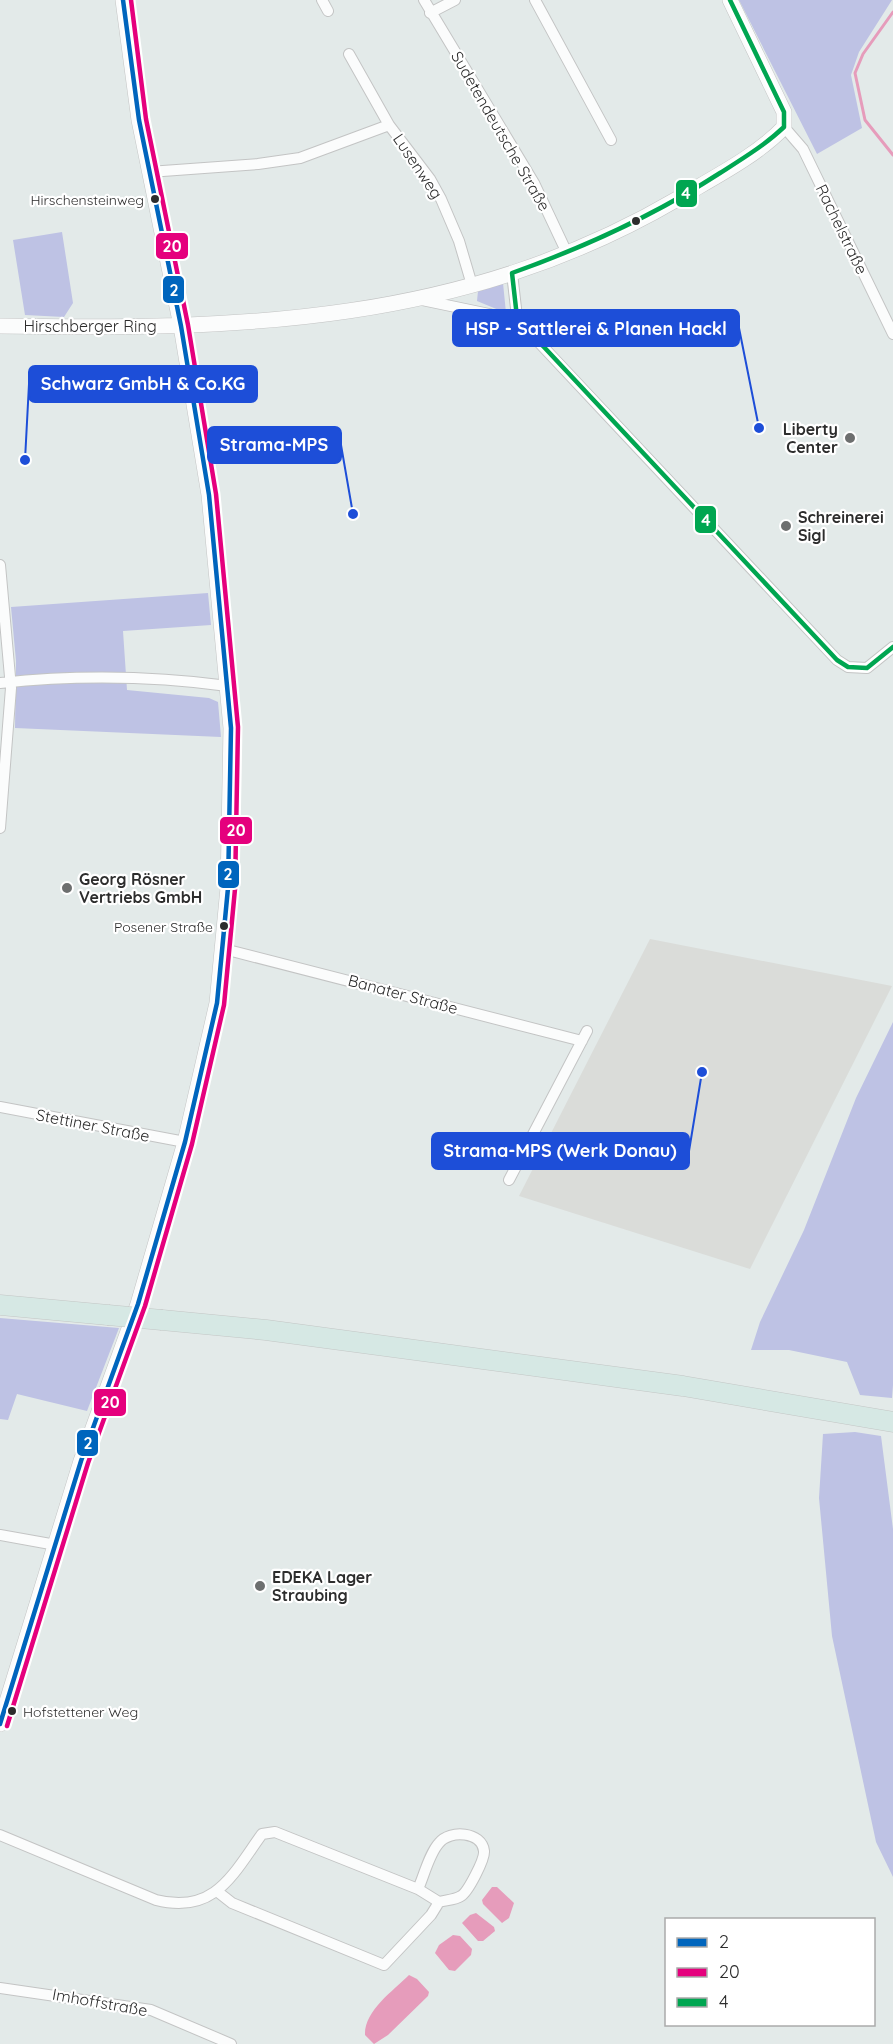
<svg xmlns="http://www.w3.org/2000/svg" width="893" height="2044" font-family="Quicksand,sans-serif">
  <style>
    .industrial { fill: #dadcd9 }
    .green { fill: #bec2e4 }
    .water { fill: #e69cbb }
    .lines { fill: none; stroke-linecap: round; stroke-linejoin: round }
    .stream { stroke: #e69cbb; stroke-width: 3 }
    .street-casing { stroke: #c3c4c4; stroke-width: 12 }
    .secondary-casing { stroke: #c3c4c4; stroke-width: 16 }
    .highway-casing { stroke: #c3c6c5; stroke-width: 21 }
    .street { stroke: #fbfcfc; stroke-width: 10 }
    .secondary { stroke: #fbfcfc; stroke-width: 15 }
    .highway { stroke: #d6e8e4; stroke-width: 20 }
    .highway-bridge-casing { stroke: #c3c6c5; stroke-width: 21; stroke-linecap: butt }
    .highway-bridge { stroke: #d6e8e4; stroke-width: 20 }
    .bus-1-casing { stroke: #fff; stroke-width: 9 }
    .bus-2-casing { stroke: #fff; stroke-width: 9 }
    .bus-3-casing { stroke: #fff; stroke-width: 9 }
    .bus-1 { stroke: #0065bd; stroke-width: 4.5 }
    .bus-2 { stroke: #e5007d; stroke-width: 4.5 }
    .bus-3 { stroke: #00a651; stroke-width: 4.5 }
    .bus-dot { fill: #2d2d2d; stroke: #fff; stroke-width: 2 }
    .poi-dot { fill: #6d6f6f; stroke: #fff; stroke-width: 2 }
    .labels { text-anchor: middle; stroke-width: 4.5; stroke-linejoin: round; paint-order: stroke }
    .bus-label { font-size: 14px; fill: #2d2d2d; stroke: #fff; text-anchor: end }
    .street-label { font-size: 16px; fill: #2d2d2d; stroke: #fff }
    .poi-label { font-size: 16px; font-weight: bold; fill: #2d2d2d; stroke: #fff; text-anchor: start }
    .leader { fill: none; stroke: #1d4ed8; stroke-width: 2 }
    .callout-dot { fill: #1d4ed8; stroke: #fff; stroke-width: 2 }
    .callout { fill: #1d4ed8; stroke: #1d4ed8; stroke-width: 2 }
    .callout-label { font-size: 18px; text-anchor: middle; font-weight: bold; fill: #fff }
    .line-badge { stroke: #fff; stroke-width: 2 }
    .badge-label { font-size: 16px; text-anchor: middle; font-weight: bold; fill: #fff }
  </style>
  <rect width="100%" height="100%" fill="#e3eae9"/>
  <path class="industrial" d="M650,939L892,986L750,1269L519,1196Z"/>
  <path class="green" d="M739,0H892L859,52L851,75L862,128L817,154Z
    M62,232L73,303L64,317L25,315L13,240Z
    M503,283L506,313L477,301L478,291Z
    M208,593L211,625L123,631L127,690L209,698L218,702L221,737L15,728L16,661L11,607Z
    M893,1022V1385L892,1398L860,1395L847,1362L789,1350H751L760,1322L804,1230L856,1098Z
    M0,1318L119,1328L87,1411L17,1394L8,1420L0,1419Z
    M855,1432L881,1436L893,1529V1877L876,1842L832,1636L819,1498L823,1434Z"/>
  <path class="water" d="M492,1887H497L514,1903L509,1918L502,1923L483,1904L482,1900Z
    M476,1913L494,1927L495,1931L483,1941H478L462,1923L470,1915Z
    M453,1935L460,1936L472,1949L471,1955L455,1971L449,1970L435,1953L439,1945Z
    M409,1975L417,1979L429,1992L428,1996L388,2035L374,2044L365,2035C364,2011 393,1991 409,1975Z"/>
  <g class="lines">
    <path class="stream" d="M893,12L863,54L855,73L865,120L893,155"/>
    <defs>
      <path id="street" d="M322,0L328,11
        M424,0L534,183L567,253
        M535,0L611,140
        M430,13L455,0
        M349,54L389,125L430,179L441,199L459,241L472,285
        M784,127L803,149L893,334
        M149,172L258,164L300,158L389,125
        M512,273L518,326
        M422,300L489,314L531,334L837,660L848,667L867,668L893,647
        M0,565L11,688L0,828
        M0,683C75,675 154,676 228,686
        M224,949L582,1041
        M0,1107L185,1142
        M509,1180L587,1031
        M0,1535L56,1545
        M0,1835L156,1900C215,1915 233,1874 262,1834L275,1832L418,1889L439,1902L431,1915L384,1965L232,1903L218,1892
        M418,1889C424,1876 429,1854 439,1843C450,1829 482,1832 484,1851C485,1859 468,1892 461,1896C455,1900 446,1900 439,1902
        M0,1988L151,2010L231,2044"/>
      <path id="secondary" d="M0,326C242,330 464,324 679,198C713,178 758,155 784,127V112L730,0
        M0,1724L81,1461L138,1304L185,1142L217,1003L228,888L231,728L209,495L181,326L139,120L123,0"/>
      <path id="highway" d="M0,1305L108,1315
        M162,1320L266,1330L683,1386L893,1422"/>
    </defs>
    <use href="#street" class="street-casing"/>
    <use href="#secondary" class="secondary-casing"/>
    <use href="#highway" class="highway-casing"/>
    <use href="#street" class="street"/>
    <use href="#secondary" class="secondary"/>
    <use href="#highway" class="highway"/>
    <defs>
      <path id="highway-bridge" d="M108,1315L162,1320"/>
    </defs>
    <use href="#highway-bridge" class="highway-bridge-casing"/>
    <use href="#highway-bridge" class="highway-bridge"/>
    <defs>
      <path id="bus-1" d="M0,1724L81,1461L138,1304L185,1142L217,1003L228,888L231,728L209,495L181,326L139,120L123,0"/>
      <path id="bus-2" d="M7,1726L88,1463L145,1306L192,1144L224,1005L235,889L238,727L216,494L188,325L146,119L131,0"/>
      <path id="bus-3" d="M730,0L784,112V127C765,145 742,159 720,173C655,215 585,247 512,273L518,326L543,346L837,660L848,667L867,668L893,647"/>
    </defs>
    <use href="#bus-1" class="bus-1-casing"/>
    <use href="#bus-2" class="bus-2-casing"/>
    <use href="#bus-3" class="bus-3-casing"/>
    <use href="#bus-1" class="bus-1"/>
    <use href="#bus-2" class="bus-2"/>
    <use href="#bus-3" class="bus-3"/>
  </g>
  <g class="bus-dot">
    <circle cx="155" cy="199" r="5"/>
    <circle cx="636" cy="221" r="5"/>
    <circle cx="224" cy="926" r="5"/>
    <circle cx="12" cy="1711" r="5"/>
  </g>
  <g class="poi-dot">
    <circle cx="850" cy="438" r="6"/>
    <circle cx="786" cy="526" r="6"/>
    <circle cx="67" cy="888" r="6"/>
    <circle cx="260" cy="1586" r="6"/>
  </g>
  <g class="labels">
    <g class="bus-label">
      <text x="144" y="205">Hirschensteinweg</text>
      <text x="213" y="932">Posener Straße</text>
      <text x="23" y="1717" text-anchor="start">Hofstettener Weg</text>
    </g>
    <g class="street-label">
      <text transform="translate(501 131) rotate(60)" y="6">Sudetendeutsche Straße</text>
      <text transform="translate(418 166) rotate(56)" y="6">Lusenweg</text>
      <text transform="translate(842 229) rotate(64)" y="6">Rachelstraße</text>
      <text x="90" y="332">Hirschberger Ring</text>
      <text transform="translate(403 994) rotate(15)" y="6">Banater Straße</text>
      <text transform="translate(93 1125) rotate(11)" y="6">Stettiner Straße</text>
      <text transform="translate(100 2002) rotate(10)" y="6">Imhoffstraße</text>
    </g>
    <g class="poi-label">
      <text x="838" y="435" text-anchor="end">Liberty<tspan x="838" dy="18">Center</tspan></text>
      <text x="798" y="523">Schreinerei<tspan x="798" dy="18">Sigl</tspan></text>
      <text x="79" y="885">Georg Rösner<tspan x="79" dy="18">Vertriebs GmbH</tspan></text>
      <text x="272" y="1583">EDEKA Lager<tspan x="272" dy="18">Straubing</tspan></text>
    </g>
  </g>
  <path class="leader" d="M759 428L739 328M25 460L29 384M353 514L341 445M702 1072L689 1151"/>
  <g class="callout-dot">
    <circle cx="759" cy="428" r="6"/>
    <circle cx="25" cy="460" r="6"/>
    <circle cx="353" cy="514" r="6"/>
    <circle cx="702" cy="1072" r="6"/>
  </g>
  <g class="callout">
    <rect x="453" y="310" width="286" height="36" rx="6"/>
    <rect x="29" y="366" width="228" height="36" rx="6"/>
    <rect x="208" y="427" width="133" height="36" rx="6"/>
    <rect x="432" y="1133" width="257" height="36" rx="6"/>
  </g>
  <g class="callout-label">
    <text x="596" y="335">HSP - Sattlerei &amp; Planen Hackl</text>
    <text x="143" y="390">Schwarz GmbH &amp; Co.KG</text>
    <text x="274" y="451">Strama-MPS</text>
    <text x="560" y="1157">Strama-MPS (Werk Donau)</text>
  </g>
  <g class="line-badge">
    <rect x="675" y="179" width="23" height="29" rx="6" fill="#00a651"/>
    <rect x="155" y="232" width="34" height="28" rx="6" fill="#e5007d"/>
    <rect x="162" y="275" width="23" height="29" rx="6" fill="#0065bd"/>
    <rect x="694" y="505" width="23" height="29" rx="6" fill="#00a651"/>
    <rect x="219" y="816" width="34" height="29" rx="6" fill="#e5007d"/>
    <rect x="217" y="860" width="23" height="29" rx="6" fill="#0065bd"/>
    <rect x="93" y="1388" width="34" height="29" rx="6" fill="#e5007d"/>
    <rect x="76" y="1429" width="23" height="28" rx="6" fill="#0065bd"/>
  </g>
  <g class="badge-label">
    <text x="686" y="199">4</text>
    <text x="172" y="252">20</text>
    <text x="174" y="296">2</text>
    <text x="706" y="526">4</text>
    <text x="236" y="836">20</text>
    <text x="228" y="880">2</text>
    <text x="110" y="1408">20</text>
    <text x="88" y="1449">2</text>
  </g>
  <rect x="665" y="1918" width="210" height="108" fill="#ffffff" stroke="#ababab" stroke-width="1.5"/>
  <rect x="677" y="1938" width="30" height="9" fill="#0065bd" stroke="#ababab" stroke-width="1.5"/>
  <text x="719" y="1948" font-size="18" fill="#2d2d2d">2</text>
  <rect x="677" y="1968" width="30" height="9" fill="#e5007d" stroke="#ababab" stroke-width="1.5"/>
  <text x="719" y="1978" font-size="18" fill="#2d2d2d">20</text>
  <rect x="677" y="1998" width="30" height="9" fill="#00a651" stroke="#ababab" stroke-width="1.5"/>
  <text x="719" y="2008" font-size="18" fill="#2d2d2d">4</text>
</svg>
